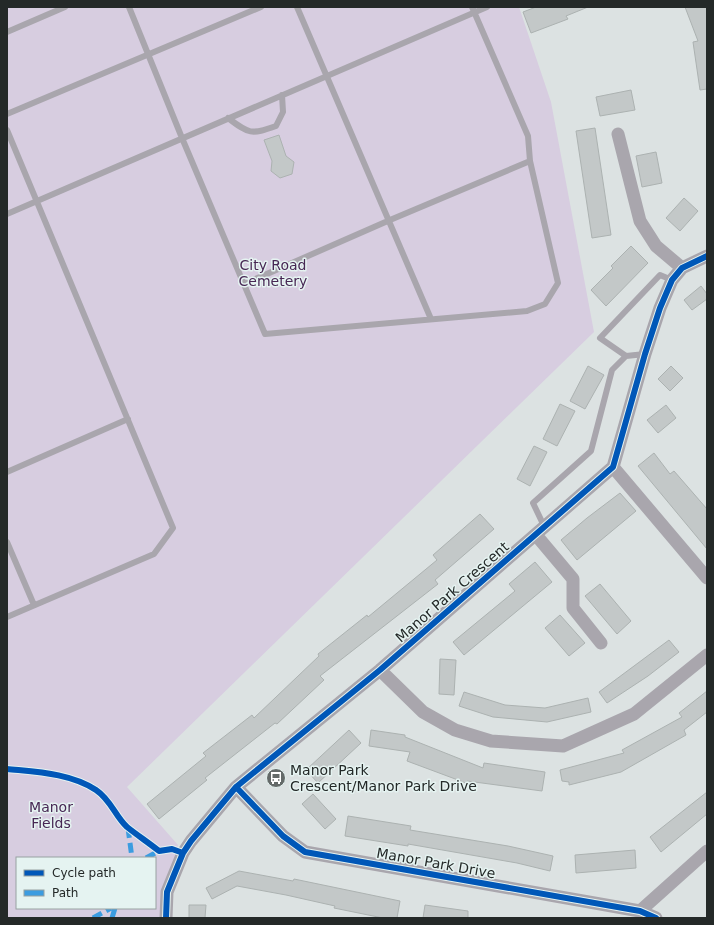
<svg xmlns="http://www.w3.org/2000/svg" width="714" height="925" font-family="'DejaVu Sans',sans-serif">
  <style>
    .green { fill: #d7cde0; fill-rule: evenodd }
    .building { fill: #c3c8c8; stroke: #acb2b1 }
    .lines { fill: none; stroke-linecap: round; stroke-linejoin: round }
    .lane { stroke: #a9a6ad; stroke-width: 6 }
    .street { stroke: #a9a6ad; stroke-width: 13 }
    .quiet { stroke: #3c9ce0; stroke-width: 5; stroke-dasharray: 10 5; stroke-linecap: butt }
    .cycleway-casing { stroke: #e5f3f1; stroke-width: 8 }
    .cycleway { stroke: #0057b8; stroke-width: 6 }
    .labels { text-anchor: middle; stroke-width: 3; stroke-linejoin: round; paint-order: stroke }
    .park-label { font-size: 14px; fill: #472754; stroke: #e5f3f1 }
    .street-label { font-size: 14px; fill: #242928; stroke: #e5f3f1 }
    .poi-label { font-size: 14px; fill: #242928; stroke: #e5f3f1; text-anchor: start }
  </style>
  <rect width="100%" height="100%" fill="#dce2e2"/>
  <path class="green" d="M7,7H519L551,102L594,332L127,787L178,845L160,918H7ZM17,858H155V908H17Z"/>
  <path class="building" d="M536,7H588L566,16L568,19L531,33L523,12Z
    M685,7H707V89L700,90L693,42L698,41Z
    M631,90L635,110L600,116L596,97Z
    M595,128L611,235L592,238L576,131Z
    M279,135L286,156L294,162L292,174L280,178L271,171L272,161L264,140Z
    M656,152L662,183L642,187L636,156Z
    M684,198L698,211L680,231L666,218Z
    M631,246L648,263L606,306L591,290L613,268L611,266Z
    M701,286L707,294V299L692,310L684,300Z
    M588,366L604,375L585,409L570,401Z
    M671,366L683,378L670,391L658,379Z
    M560,404L575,411L557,446L543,439Z
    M666,405L676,418L658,433L647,420Z
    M534,446L547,452L530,486L517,479Z
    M654,453L670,474L674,471L707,509V549L638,466Z
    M620,493L636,511L577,560L561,540L587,518Z
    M480,514L494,529L435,580L438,584L320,676L324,680L277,724L275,723L205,778L207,780L159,819L147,804L206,756L203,753L252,715L254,718L319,656L318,654L367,615L368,617L437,560L433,555Z
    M535,562L552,582L464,655L453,642L515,591L509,584Z
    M600,584L631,621L617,634L585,596Z
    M560,615L585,643L569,656L545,628Z
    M669,640L679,652L648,676L607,703L599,692Z
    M440,659L456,660L454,695L439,694Z
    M707,691V712L684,730L686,735L621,772L569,785V782L562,781L560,770L624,753L622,750L682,717L679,713Z
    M464,692L505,705L545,708L588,698L591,712L547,722L493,717L459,706Z
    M349,730L361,743L318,783L306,770Z
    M371,730L405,735V737L483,768L484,763L545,772L542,791L467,781L466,783L407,761L410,752L369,746Z
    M707,792V814L661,852L650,837Z
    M313,794L336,819L325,829L302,804Z
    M348,816L411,826L410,830L508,846L553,856L550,871L517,863L408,844V846L345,836Z
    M635,850L636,868L576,873L575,855Z
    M239,871L293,881L294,879L400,901L397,918H383L334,908L335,906L286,895L237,886L212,899L206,888Z
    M189,905H206L205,918H189Z
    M425,905L468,911V918H423Z"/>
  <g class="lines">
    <path class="lane" d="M129,7L182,138L265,334L527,311L545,304L558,283L530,161
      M297,7L431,319
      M7,32L65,7
      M7,114L261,7
      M228,118C249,134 251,135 276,126L283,112L282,95
      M7,130L173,528L154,554L7,617
      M7,214L487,7
      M244,284L390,220L530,161L528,136L472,7
      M626,356L600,338L660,275L672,280
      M7,472L128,419
      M544,526L533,503L591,451L612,370L626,356L645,354
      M7,542L34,605"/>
    <path class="street" d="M618,134L640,221L656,246L682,268
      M613,467L707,578
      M536,535L573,579V608L601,643
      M380,670L423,712L455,730L491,741L563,746L634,714L707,655
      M236,787L283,836L305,852L640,911L656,918
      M640,911L707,851
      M166,918L167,892L183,853L191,841L236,787L380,670L613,467L645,354L660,308L672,280L682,268L707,256"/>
    <path class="quiet" d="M128,828L132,858
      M146,858L159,851
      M93,918L111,908
      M112,918L115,908"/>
    <defs>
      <path id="cycleway" d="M7,769C36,772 70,773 96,790C111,800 115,816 127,827C137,835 149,843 159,851L172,849L183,853
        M236,787L283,836L305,852L640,911L656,918
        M166,918L167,892L183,853L191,841L236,787L380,670L613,467L645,354L660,308L672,280L682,268L707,256"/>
    </defs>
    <use href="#cycleway" class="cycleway-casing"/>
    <use href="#cycleway" class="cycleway"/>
  </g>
  <defs>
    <symbol id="bus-disc" viewBox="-11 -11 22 22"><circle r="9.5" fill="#646a69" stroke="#e5f3f1"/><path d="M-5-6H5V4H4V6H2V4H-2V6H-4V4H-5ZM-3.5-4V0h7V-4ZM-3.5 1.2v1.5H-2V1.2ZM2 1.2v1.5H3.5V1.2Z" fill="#fff"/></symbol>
  </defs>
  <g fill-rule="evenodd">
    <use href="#bus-disc" x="265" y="767" width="22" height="22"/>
  </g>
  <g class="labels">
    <g class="park-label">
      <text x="273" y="270">City Road<tspan x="273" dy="16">Cemetery</tspan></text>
      <text x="51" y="812">Manor<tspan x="51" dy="16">Fields</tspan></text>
    </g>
    <g class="street-label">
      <text transform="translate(452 592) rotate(-41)" y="5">Manor Park Crescent</text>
      <text transform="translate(436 863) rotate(10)" y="5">Manor Park Drive</text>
    </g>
    <g class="poi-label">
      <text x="290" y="775">Manor Park<tspan x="290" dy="16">Crescent/Manor Park Drive</tspan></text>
    </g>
  </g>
  <rect width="714" height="925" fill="none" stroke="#242928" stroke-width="16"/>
  <rect x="16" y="857" width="140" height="52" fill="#e5f3f1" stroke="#98a2a1"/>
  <rect x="24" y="870" width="20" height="6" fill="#0057b8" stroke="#98a2a1"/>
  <text x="52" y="877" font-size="12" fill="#242928">Cycle path</text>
  <rect x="24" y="890" width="20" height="6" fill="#3c9ce0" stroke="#98a2a1"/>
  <text x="52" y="897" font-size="12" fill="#242928">Path</text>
</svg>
